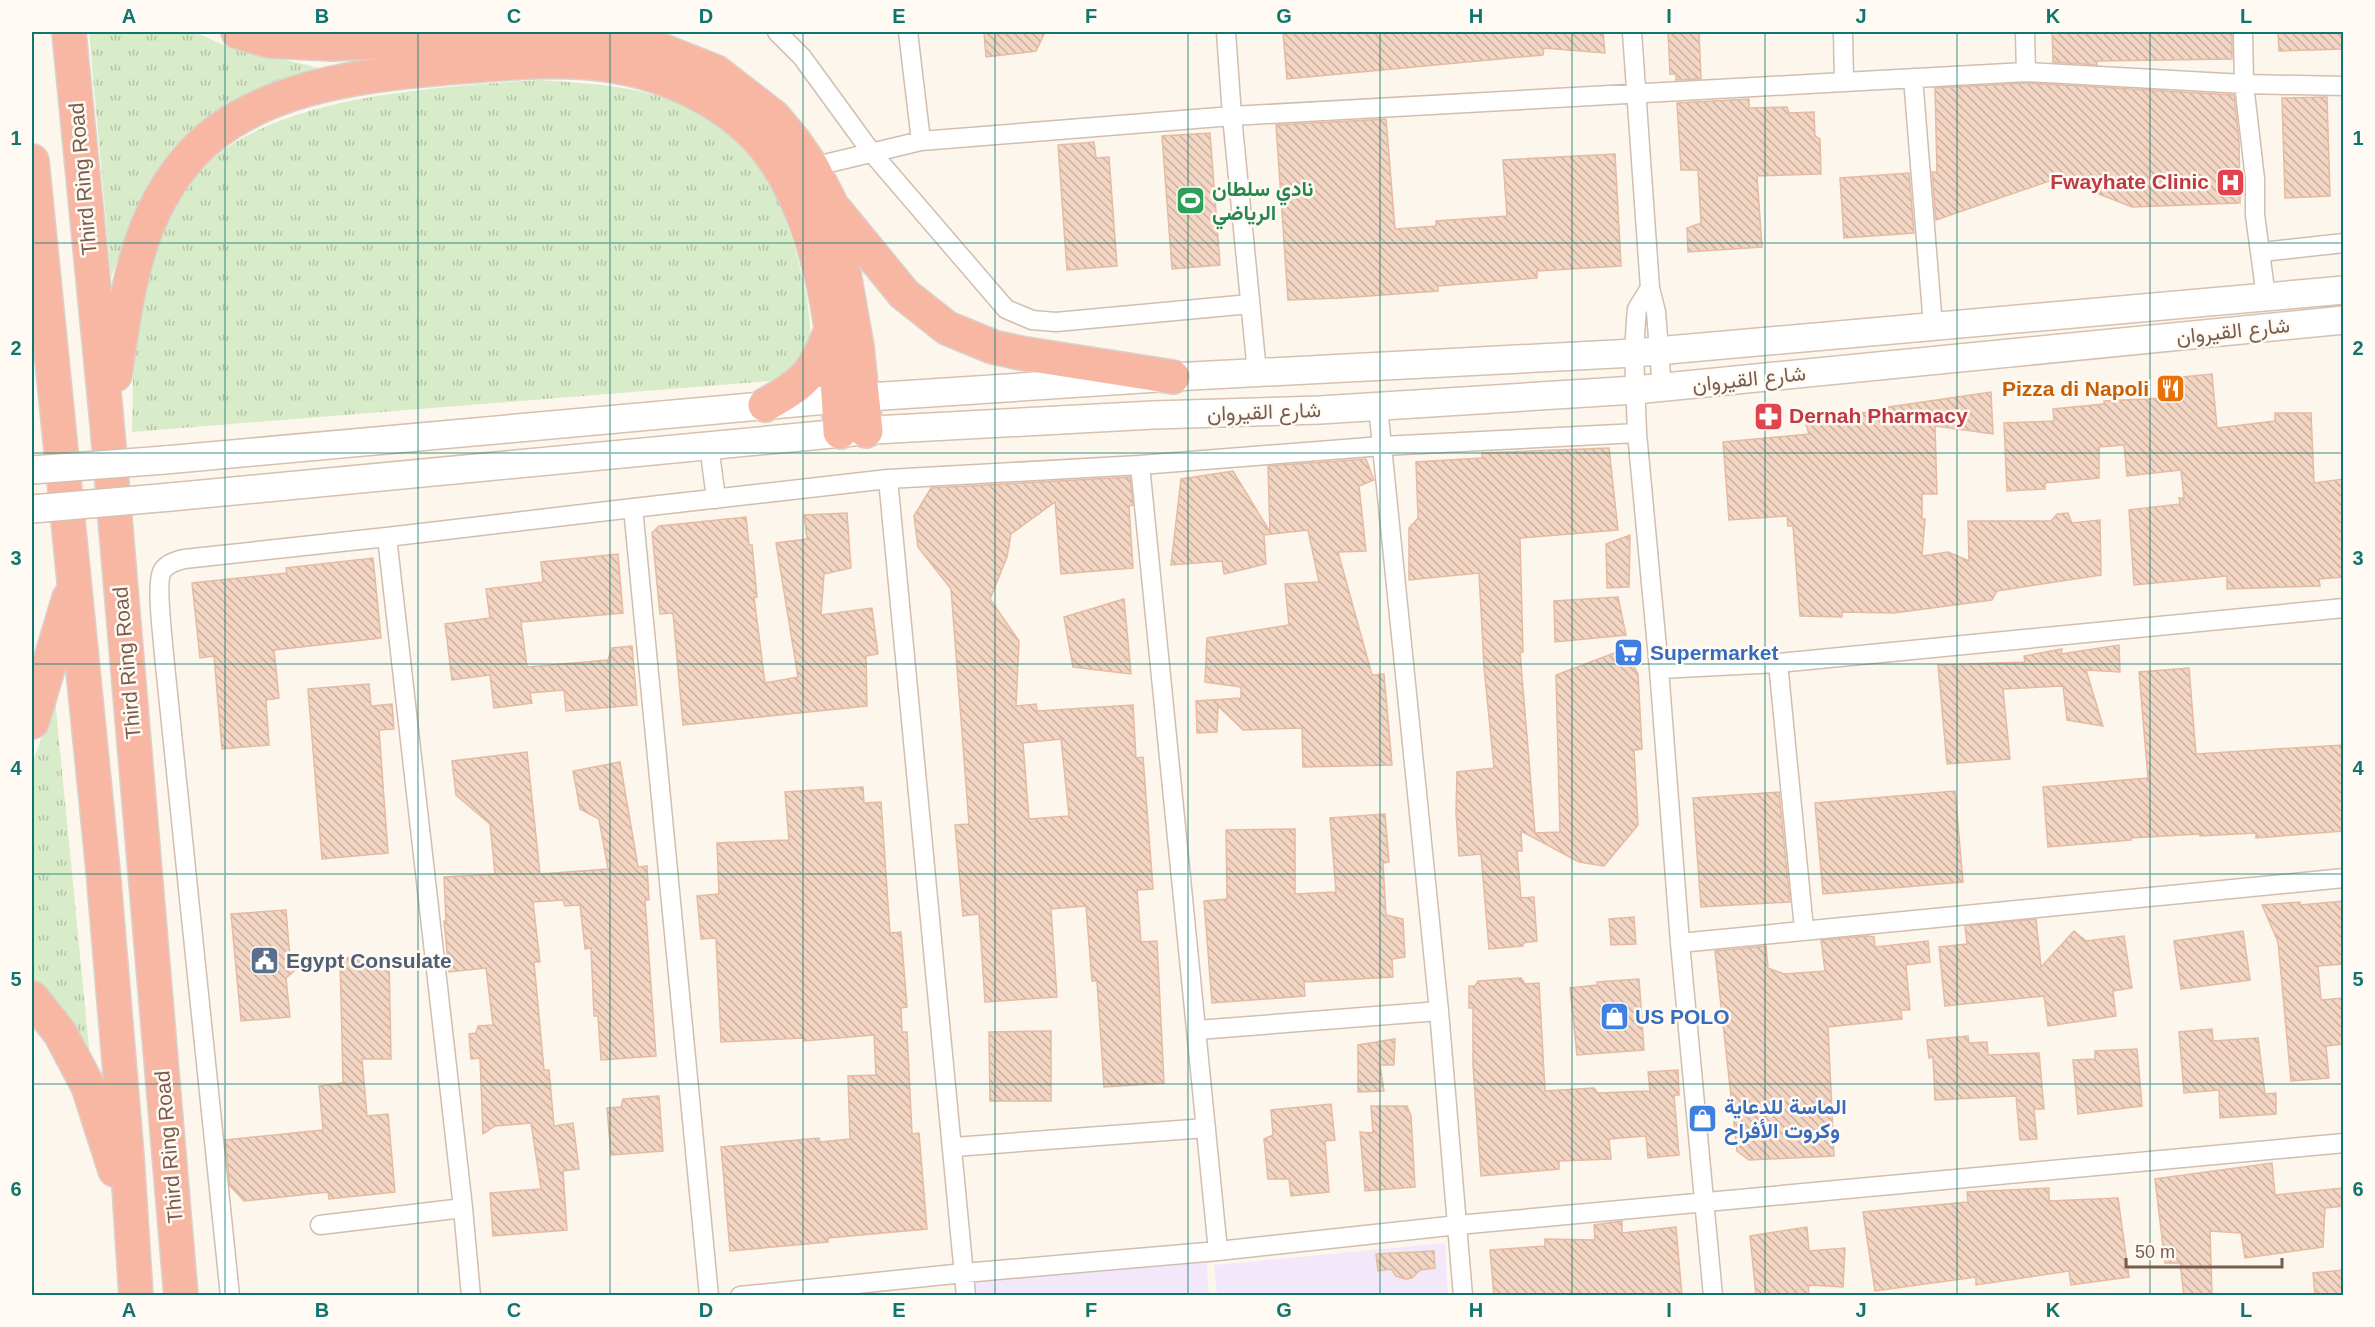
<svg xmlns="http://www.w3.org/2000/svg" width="2375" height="1327" font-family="Arial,Vazirmatn,sans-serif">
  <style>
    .education { fill: #f3e8fa }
    .grass { fill: url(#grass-tufts) }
    .building { fill: url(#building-back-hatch); stroke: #e6bba3; stroke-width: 1.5; fill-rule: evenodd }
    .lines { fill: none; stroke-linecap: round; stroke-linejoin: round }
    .street-casing { stroke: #d1beb0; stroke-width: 21 }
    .secondary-casing { stroke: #d6c0b0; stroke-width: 30 }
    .highway-casing { stroke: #dad1cd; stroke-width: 36 }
    .street { stroke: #fff; stroke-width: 18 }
    .secondary { stroke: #fff; stroke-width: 27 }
    .highway { stroke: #f7b7a3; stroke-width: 33 }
    .secondary-bridge-casing { stroke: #d6c0b0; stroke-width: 30; stroke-linecap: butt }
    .secondary-bridge { stroke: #fff; stroke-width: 27 }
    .grid { fill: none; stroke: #0f766e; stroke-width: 1.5; stroke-opacity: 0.55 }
    .labels { text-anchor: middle; stroke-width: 5; stroke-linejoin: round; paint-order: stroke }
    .street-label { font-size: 21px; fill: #7a5c4d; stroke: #fffaf3 }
    .health-label { font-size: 21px; font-weight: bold; fill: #be3a42; stroke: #fffaf3; text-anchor: end }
    .leisure-label { font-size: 21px; font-weight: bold; fill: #27864d; stroke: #fffaf3; text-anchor: start }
    .food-label { font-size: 21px; font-weight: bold; fill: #c56008; stroke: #fffaf3; text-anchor: end }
    .shop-label { font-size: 21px; font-weight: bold; fill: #366cbe; stroke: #fffaf3; text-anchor: start }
    .service-label { font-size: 21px; font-weight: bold; fill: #4e5e75; stroke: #fffaf3; text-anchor: start }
    .neatline { fill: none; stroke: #0f766e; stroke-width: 2 }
    .grid-label { font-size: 20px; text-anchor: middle; font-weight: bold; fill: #0f766e }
  </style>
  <defs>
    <pattern id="grass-tufts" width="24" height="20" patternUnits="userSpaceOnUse" patternTransform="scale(1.5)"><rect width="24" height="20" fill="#d8ecc9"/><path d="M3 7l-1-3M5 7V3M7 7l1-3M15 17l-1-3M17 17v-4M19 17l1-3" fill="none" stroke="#b4c2a5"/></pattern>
    <pattern id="building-back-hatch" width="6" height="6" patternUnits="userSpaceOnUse" patternTransform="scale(1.5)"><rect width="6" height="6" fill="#f3d5c3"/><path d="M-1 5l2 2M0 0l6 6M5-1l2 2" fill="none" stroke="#cab0a1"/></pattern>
  </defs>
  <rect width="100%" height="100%" fill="#fdf6ec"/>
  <path class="education" d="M1445,1243L1448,1295H1217L1214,1265Z
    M1206,1254L1209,1295H967L965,1274Z"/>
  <path class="grass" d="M89,32H195L226,46L319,68L247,101L183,143L146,189L111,277Z
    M539,80C595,84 652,86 703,114C721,124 755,160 767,178C786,206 819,318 808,349C804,360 790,371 782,380L132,432C133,401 132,368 136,337C137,325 141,313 144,301C154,253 169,202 205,166C276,94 443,87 539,80Z
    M55,699L91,1068L32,987V764Z"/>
  <path class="building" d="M984,32H1045L1036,51L986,57Z
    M1283,32H1603L1605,53L1544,48L1543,55L1287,79Z
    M1668,32H1699L1701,79L1676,80V74H1670Z
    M2052,32H2232V59L2097,61V65L2053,62Z
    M2278,32H2343V49L2279,51Z
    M2026,83L2234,95L2239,141L2240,203L2132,207L2058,178L1936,220L1932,172H1937L1935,88Z
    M2327,97L2330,196L2285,198L2282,98Z
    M1749,99V108L1787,107L1789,113L1814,112L1815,136L1820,139L1821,174L1757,176L1762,247L1688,252L1687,228L1701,223L1698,170H1681L1677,103Z
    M1386,119L1395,229L1436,226V221L1507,216L1503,160L1615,154L1621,266L1537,271V278L1438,286V291L1341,298L1288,300L1276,125Z
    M1210,133L1220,265L1172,269L1162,136Z
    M1094,142L1096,158L1109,157L1117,266L1067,270L1058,145Z
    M1909,173L1914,233L1844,238L1840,178Z
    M2212,374L2217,428L2275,421V413H2311L2314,483L2343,479V577L2319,579L2320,586L2227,589V576L2134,585L2129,510L2180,504L2179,498H2184L2181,470L2127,476L2124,445L2099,447V478L2045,483V489L2007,491L2004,423L2054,421L2053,409L2104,404V401L2166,398L2163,379Z
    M1991,392L1993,434L1935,426L1937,494H1922V519H1925L1922,556L1948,552L1969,561L1968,521H2051L2057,514L2068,513L2072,523L2100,520L2101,575L1997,591L1992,600L1894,613L1842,612V617L1800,616L1793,526H1788L1787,516L1729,520L1723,442L1809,434L1804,418L1882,411V408Z
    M1609,448L1618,530L1520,538L1523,652H1520L1535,833L1560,832L1556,675L1625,649L1638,674L1642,749L1634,750L1638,825L1604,866L1579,862L1521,831L1522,851H1517L1521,898L1534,897L1537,941L1523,943V946L1489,949L1481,854L1459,856L1456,812L1457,772L1494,768L1484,667L1479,573L1409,580V528L1418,518L1416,462L1482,458V453Z
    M1366,459L1374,480L1359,486L1366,551L1338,552L1372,675L1384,674L1392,765L1303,767L1302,728L1243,730L1218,706L1217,732L1197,733L1196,701L1241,698V687L1205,682L1207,638L1289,625L1285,584L1319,582L1308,530L1264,535L1266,564L1224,574L1222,561L1171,565L1181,479L1233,471L1270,532L1268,466Z
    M1130,477L1133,505L1129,506L1133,568L1061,574L1055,502L1011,534L1007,557L990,599L1019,641L1016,706L1036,704L1037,711L1133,705L1136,758L1143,757L1153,889L1137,890L1141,942L1157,941L1164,1083L1104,1087L1097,981H1092L1086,906L1051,909L1057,997L985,1002L979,914L963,916L955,825L969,824L951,589L918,547L914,516L931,488ZM1061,739L1069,816L1029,819L1023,743Z
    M847,513L851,568L824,574L821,615L872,608L878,654L866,656L867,706L683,725L673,613L660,614L652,533L659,526L746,517L749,545H752L757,597H754L765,683L798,677L776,543L807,539L804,515Z
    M1630,535L1629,587L1607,588L1606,544Z
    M618,554L623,613L521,622L527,667L608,660L612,648L632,646L637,705L566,711L564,690L530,693L532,703L494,708L490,675L452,680L445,624L490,618L486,589L543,582L541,562Z
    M373,558L381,638L274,650L279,698L266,700L269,745L222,749L214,656L200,658L192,583L287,573L286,568Z
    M1618,597L1626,635L1555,642L1554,601Z
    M1124,599L1131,674L1073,667L1064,617Z
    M2119,645L2120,672L2086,670L2103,726L2067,720L2063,686L2003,689L2010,759L1947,764L1938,665L2025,662L2024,656L2062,649L2061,654Z
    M2189,668L2196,754L2343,745V831L2256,838V833L2200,836V834L2131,838V840L2048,847L2043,787L2148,778L2139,672Z
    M369,684L371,706L392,704L394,729L379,730L388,853L322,859L308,689Z
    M527,752L540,874L608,869L599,819L580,809L573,771L620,762L638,867L647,866L649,900H645L656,1056L601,1060L598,1016H594L591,948L585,949L580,905L565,906L563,900L533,902L540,962H534L544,1070H549L554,1126L573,1123L579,1169L563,1171L567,1230L493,1236L490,1193L541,1189L531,1123L495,1126L483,1134L480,1058L471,1059L469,1034L476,1033L478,1026L493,1025L486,968L449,972L444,921H446L444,877L495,874L490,824L456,795L452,761Z
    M863,787L864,803L881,802L890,933L901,932L907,1007L901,1008L902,1032H907L912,1134L919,1133L927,1229L828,1238V1242L730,1251L721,1147L819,1138L820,1142L850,1139L848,1076L876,1075L874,1035L804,1041V1038L721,1042L716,938L701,939L697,896L719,894L717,843L789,840L785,792Z
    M1955,791L1963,882L1823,894L1815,803Z
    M1779,792L1790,902L1701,907L1693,798Z
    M1385,814L1389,862L1383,863L1386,915L1403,919L1405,957L1392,959L1393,977L1304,982L1305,996L1212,1003L1204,901L1227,899L1226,830L1295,829V894L1336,892L1330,818Z
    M2343,901V964L2318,966L2321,1000L2343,998V1044L2326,1046L2329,1078L2291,1081L2278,942L2262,905L2300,902V905Z
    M286,910L290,958L299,967L286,978L290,1017L241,1021L231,914Z
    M1634,917L1636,944L1611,945L1609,919Z
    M2036,919L2041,967L2074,931L2086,941L2124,936L2132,988L2113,991L2116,1016L2048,1026L2044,996L1945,1006L1939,947L1967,944L1965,926Z
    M2243,931L2250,980L2181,989L2174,941Z
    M1868,936L1874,937L1875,947L1928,941L1930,962L1906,965L1910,1010H1901L1902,1019L1828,1027L1834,1156L1749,1160L1737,1151L1715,951L1766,946L1768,968L1784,974L1825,971L1821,940Z
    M389,957L391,1059H362L367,1116L388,1114L395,1192L329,1199L328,1192L244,1201L230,1186L225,1140L323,1130L319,1086L343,1083L340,958Z
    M1521,978L1525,984L1539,983L1545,1091L1594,1088L1598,1093L1650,1091L1648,1072L1678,1070L1679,1095H1674L1679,1155L1648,1158L1646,1136L1609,1139L1611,1159L1559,1161V1169L1481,1176L1473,1066V1008H1469V986H1475L1478,981Z
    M1639,979L1644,1050L1577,1055L1570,988L1597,985V982Z
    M2212,1029L2213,1041L2258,1038L2265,1094L2276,1093V1114L2220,1118L2219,1090L2184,1093L2179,1032Z
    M1051,1031V1101H990L989,1032Z
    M1968,1036L1969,1043L1987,1042L1988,1055L2039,1053L2044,1109H2034L2037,1139L2020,1140L2016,1096L1935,1100L1933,1057L1929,1058L1927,1040Z
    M1395,1039L1394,1065H1380L1384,1091L1358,1092V1045Z
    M2137,1049L2142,1106L2078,1114L2073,1060L2095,1059V1051Z
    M659,1096L663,1151L611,1155L607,1108L621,1107L623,1099Z
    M1331,1104L1335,1140L1325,1141L1329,1192L1291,1196L1289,1179H1268L1264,1139L1273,1135L1271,1110Z
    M1371,1106H1407L1411,1116L1415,1187L1365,1191L1360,1132L1373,1133Z
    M2272,1163L2275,1195L2343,1188V1206L2325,1208L2323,1247L2245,1258L2241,1233L2210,1231L2212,1296H2184L2180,1263H2165L2155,1179Z
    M2049,1188V1201L2118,1198L2129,1277L2071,1285L2069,1271L1976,1285V1277L1875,1291L1863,1212L1968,1202L1967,1192Z
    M1622,1221V1233L1676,1227L1682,1296H1494L1490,1250L1545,1246V1239L1595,1240L1594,1225Z
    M1807,1227L1809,1251L1845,1248L1843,1287L1809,1285L1808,1296H1756L1750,1236Z
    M1434,1251L1435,1268L1420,1270L1412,1278L1405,1279L1396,1276L1391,1269L1378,1271L1376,1254Z
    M2343,1270V1296H2315L2313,1273Z"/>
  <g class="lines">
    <defs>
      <path id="street" d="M777,32L802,57L872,153L1006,309L1032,320L1056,322L1250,304
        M908,32L921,141
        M1226,32L1232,116L1257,372
        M1632,32L1650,288L1656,312L1662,388
        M1843,32L1844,82
        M2025,32L2026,72
        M2243,32L2244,84L2255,179V215L2266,297
        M1913,78L1933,326
        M812,167L921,141L1232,116L1844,82L2026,72L2244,84L2344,86
        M2262,252L2344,243
        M1650,288L1637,309L1636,320L1634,353L1637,433L1659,669L1680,943L1713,1296
        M1378,407L1439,1011L1463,1296
        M709,445L716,499
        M1140,465L1218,1251
        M1778,663L1804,929
        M1659,669L1778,663L2344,608
        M1680,943L2344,878
        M1198,1030L1439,1011
        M954,1147L1206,1128
        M320,1225L463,1208
        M230,1296L164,655C163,639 155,580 163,570C168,563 176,561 184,559L387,537
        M471,1296L463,1208L387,537L633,508
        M709,1296L633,508L888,479
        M740,1296L964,1273L1218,1251L1458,1225L2344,1143
        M966,1296L888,479L1140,465L1382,446L1637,433"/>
      <path id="secondary" d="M165,460L838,399L1173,377L1634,353L2344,290
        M171,497L874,430L1153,415L1320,410L1635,390L2344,320"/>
      <path id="highway" d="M69,32L107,424L181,1296
        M238,32L269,41L333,44L549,33L598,36L653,47L716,72L774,117L794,141L812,167L832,206L857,347L866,431
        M32,161L103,870L127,1156L136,1296
        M836,211L904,294L947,328L993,347L1020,353L1173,377
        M115,375C127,295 135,217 192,154C250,91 351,76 433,69C490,65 549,57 607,65C670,74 737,105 774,159C824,232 837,346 840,432
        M765,405C807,382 814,373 832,328
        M32,722L69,598
        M32,998L60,1033L88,1086L115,1170"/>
    </defs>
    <use href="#street" class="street-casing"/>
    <use href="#secondary" class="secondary-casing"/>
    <use href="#highway" class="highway-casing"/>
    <use href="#street" class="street"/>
    <use href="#secondary" class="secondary"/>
    <use href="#highway" class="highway"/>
    <defs>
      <path id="secondary-bridge" d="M32,470L165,460
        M32,509L171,497"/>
    </defs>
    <use href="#secondary-bridge" class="secondary-bridge-casing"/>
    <use href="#secondary-bridge" class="secondary-bridge"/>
  </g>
  <path class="grid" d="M225,32V1296M418,32V1296M610,32V1296M803,32V1296M995,32V1296M1188,32V1296M1380,32V1296M1572,32V1296M1765,32V1296M1957,32V1296M2150,32V1296M32,243H2344M32,453H2344M32,664H2344M32,874H2344M32,1084H2344"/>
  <defs>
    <symbol id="hospital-square" viewBox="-11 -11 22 22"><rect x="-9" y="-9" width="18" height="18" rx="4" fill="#e0444e" stroke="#fffaf3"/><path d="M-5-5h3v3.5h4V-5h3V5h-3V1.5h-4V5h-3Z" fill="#fff"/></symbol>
    <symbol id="stadium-square" viewBox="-11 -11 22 22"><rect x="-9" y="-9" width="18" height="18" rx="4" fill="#2e9e5b" stroke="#fffaf3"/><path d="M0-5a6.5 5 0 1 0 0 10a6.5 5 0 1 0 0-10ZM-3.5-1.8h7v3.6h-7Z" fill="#fff"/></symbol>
    <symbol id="restaurant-square" viewBox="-11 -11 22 22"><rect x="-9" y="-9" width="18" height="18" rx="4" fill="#e8710a" stroke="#fffaf3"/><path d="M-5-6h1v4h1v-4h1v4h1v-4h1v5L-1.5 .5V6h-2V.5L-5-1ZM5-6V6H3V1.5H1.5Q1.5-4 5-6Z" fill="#fff"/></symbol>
    <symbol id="pharmacy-square" viewBox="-11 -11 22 22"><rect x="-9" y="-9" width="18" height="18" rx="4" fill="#e0444e" stroke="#fffaf3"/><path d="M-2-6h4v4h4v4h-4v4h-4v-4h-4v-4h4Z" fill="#fff"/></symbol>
    <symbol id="supermarket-square" viewBox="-11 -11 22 22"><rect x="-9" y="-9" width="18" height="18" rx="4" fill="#3f7fe0" stroke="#fffaf3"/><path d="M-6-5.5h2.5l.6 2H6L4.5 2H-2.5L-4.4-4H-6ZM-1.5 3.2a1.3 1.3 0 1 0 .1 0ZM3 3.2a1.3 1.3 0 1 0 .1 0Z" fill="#fff"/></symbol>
    <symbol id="civic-square" viewBox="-11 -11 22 22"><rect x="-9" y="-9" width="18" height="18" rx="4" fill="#5c6f8a" stroke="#fffaf3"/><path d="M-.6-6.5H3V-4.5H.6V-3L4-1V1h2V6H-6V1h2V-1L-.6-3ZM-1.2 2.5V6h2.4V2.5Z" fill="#fff"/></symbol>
    <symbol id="shop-square" viewBox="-11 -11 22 22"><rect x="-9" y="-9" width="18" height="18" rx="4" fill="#3f7fe0" stroke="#fffaf3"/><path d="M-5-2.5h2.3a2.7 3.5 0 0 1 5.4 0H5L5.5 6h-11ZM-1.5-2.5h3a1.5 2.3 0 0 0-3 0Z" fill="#fff"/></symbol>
  </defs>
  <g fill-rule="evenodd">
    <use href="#hospital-square" x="2214" y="166" width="33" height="33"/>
    <use href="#stadium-square" x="1174" y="184" width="33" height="33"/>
    <use href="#restaurant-square" x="2154" y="372" width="33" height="33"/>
    <use href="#pharmacy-square" x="1752" y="400" width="33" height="33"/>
    <use href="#supermarket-square" x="1612" y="636" width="33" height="33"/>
    <use href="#civic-square" x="248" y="944" width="33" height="33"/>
    <use href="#shop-square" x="1598" y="1000" width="33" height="33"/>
    <use href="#shop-square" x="1686" y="1102" width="33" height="33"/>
  </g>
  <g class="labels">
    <g class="street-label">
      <text transform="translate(83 179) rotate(-95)" y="7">Third Ring Road</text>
      <text transform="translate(2233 331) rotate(-6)" y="7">شارع القيروان</text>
      <text transform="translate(1749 379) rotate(-6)" y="7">شارع القيروان</text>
      <text transform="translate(1264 412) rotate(-2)" y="7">شارع القيروان</text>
      <text transform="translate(127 663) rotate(-95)" y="7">Third Ring Road</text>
      <text transform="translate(169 1147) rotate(-95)" y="7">Third Ring Road</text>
    </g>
    <g class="health-label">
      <text x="2209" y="189">Fwayhate Clinic</text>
      <text x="1789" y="423" text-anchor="start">Dernah Pharmacy</text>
    </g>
    <g class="leisure-label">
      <text x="1212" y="196">نادي سلطان<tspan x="1212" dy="24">الرياضي</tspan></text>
    </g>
    <g class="food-label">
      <text x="2149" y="396">Pizza di Napoli</text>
    </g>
    <g class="shop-label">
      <text x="1650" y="660">Supermarket</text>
      <text x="1635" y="1024">US POLO</text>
      <text x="1724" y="1114">الماسة للدعاية<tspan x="1724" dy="24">وكروت الأفراح</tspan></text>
    </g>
    <g class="service-label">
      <text x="286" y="968">Egypt Consulate</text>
    </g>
  </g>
  <rect width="2375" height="1327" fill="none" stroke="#fffaf3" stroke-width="66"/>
  <path d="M2126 1258v9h156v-9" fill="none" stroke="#7a5c4d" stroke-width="3"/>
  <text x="2135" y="1258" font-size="18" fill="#7a5c4d" stroke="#fffaf3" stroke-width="4.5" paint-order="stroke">50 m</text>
  <rect x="33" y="33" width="2309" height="1261" class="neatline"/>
  <g class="grid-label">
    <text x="129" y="23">A</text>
    <text x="322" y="23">B</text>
    <text x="514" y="23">C</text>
    <text x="706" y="23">D</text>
    <text x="899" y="23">E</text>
    <text x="1091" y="23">F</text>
    <text x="1284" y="23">G</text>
    <text x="1476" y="23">H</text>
    <text x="1669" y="23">I</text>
    <text x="1861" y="23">J</text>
    <text x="2053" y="23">K</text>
    <text x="2246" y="23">L</text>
    <text x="16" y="145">1</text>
    <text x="2358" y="145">1</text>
    <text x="16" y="355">2</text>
    <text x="2358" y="355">2</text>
    <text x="16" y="565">3</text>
    <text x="2358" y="565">3</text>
    <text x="16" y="775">4</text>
    <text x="2358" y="775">4</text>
    <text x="16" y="986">5</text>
    <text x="2358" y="986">5</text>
    <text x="16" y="1196">6</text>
    <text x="2358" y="1196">6</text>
    <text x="129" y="1317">A</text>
    <text x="322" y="1317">B</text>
    <text x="514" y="1317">C</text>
    <text x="706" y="1317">D</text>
    <text x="899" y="1317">E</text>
    <text x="1091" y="1317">F</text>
    <text x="1284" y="1317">G</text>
    <text x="1476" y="1317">H</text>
    <text x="1669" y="1317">I</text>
    <text x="1861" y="1317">J</text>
    <text x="2053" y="1317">K</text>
    <text x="2246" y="1317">L</text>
  </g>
</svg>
